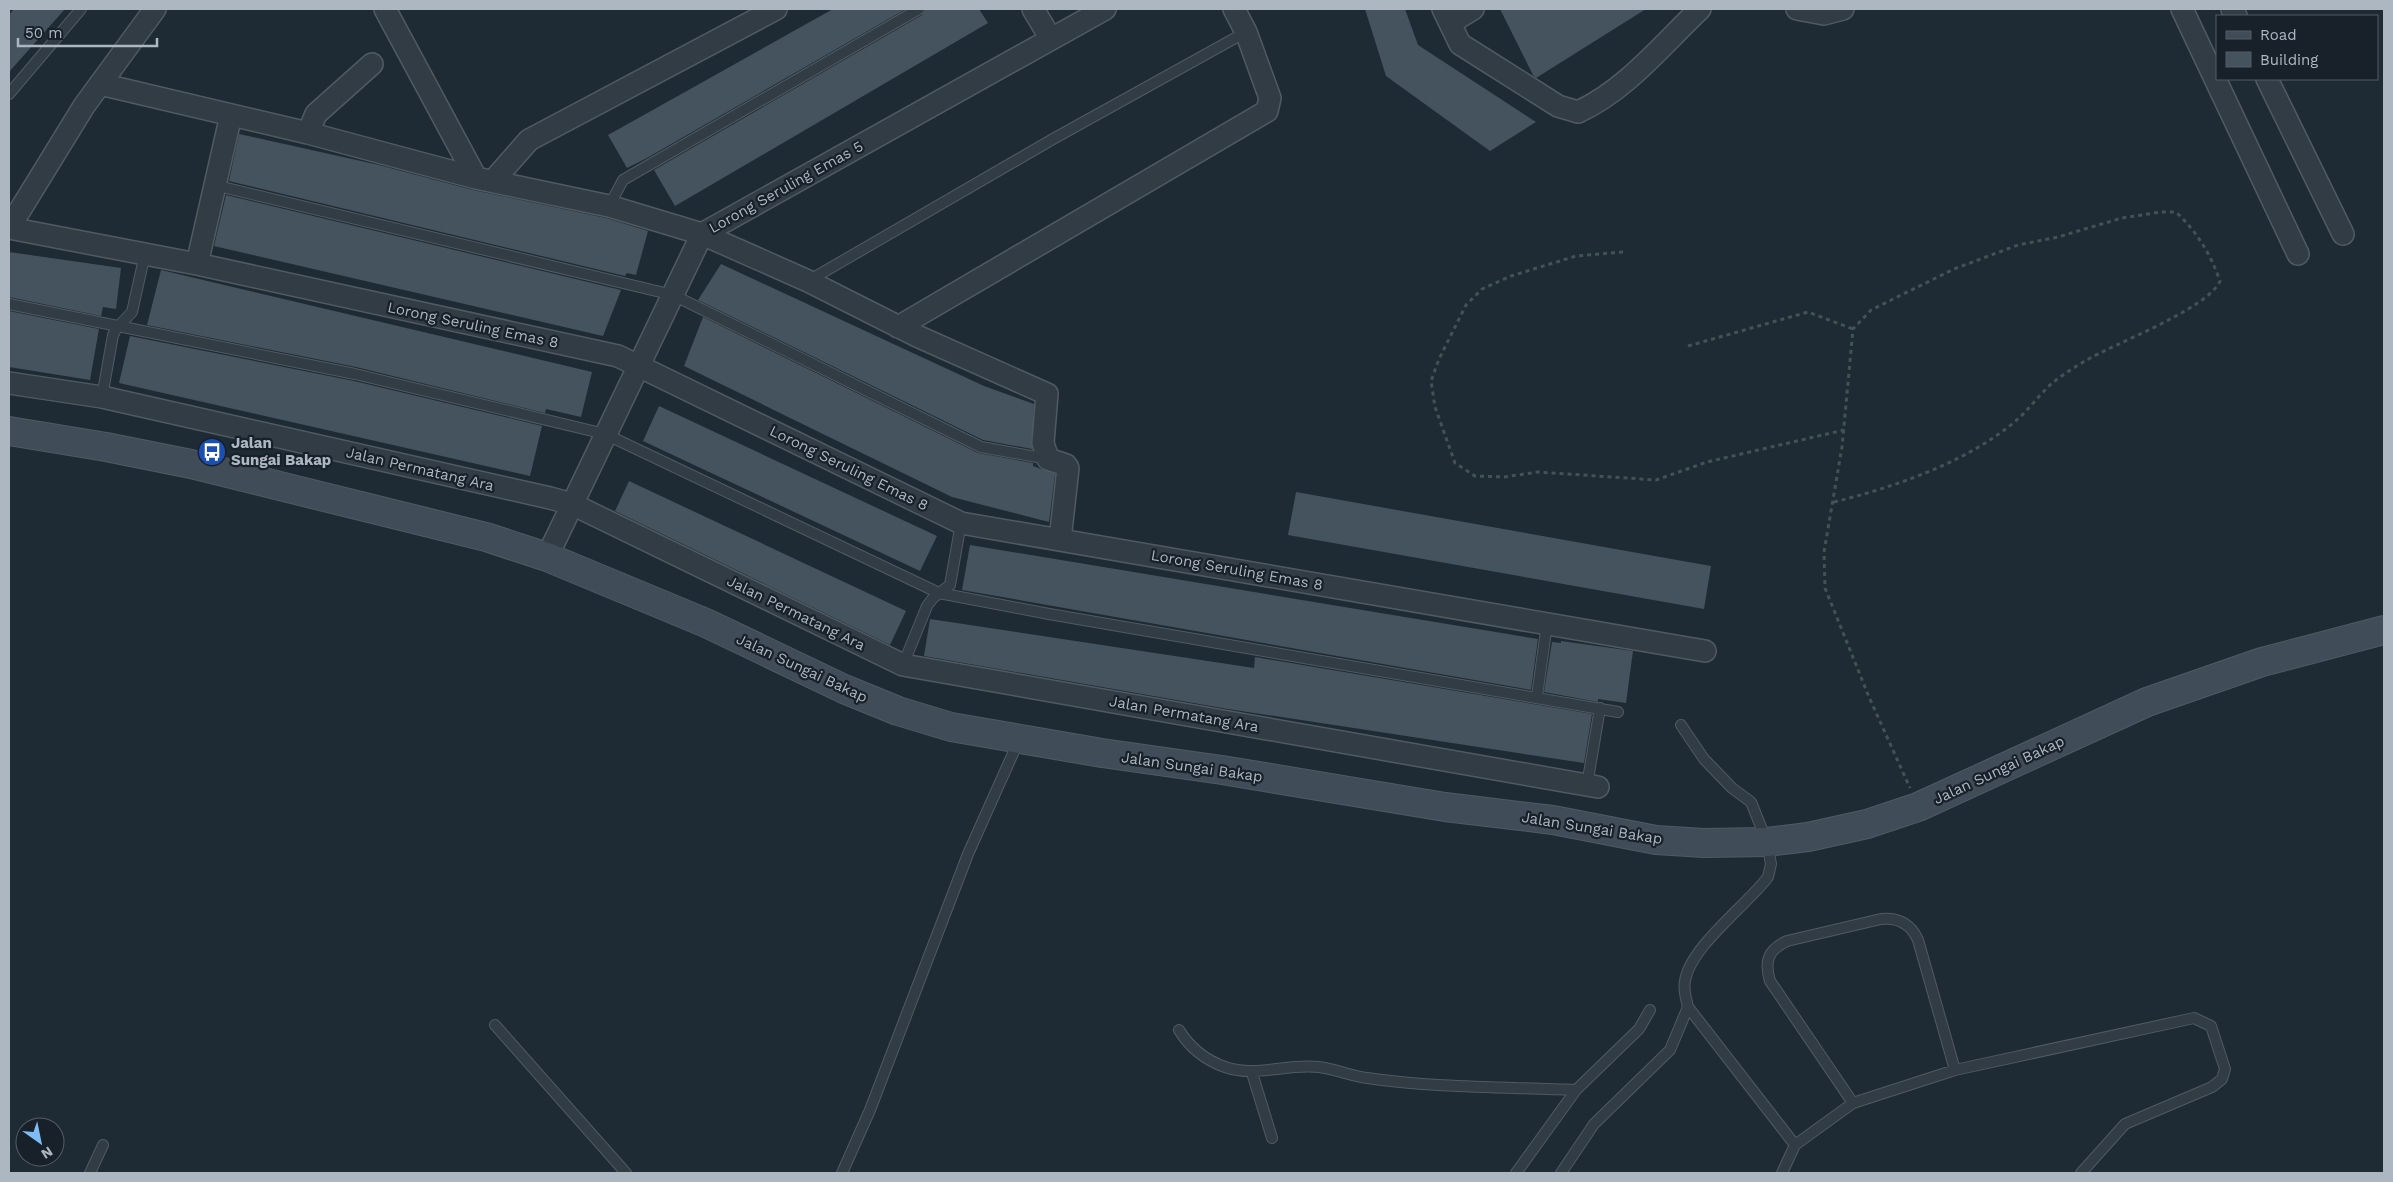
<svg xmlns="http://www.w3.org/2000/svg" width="2393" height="1182" font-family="'Work Sans',sans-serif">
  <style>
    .building { fill: #45535e }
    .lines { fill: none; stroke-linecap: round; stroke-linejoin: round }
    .lane-casing { stroke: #505a63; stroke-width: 12 }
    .street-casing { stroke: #505a63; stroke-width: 24 }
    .secondary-casing { stroke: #505a63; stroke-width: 30 }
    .path { stroke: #405454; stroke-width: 3; stroke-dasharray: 4 4; stroke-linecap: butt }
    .lane { stroke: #323c45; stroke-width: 10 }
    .street { stroke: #323c45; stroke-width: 21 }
    .secondary { stroke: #404c58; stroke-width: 28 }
    .labels { text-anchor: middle; stroke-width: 4.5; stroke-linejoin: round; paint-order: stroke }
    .street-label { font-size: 15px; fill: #acb7c2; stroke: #182129 }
    .poi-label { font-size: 15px; font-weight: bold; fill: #acb7c2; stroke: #182129; text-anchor: start }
  </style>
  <rect width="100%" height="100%" fill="#1f2b34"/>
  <path class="building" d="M14,9H65L9,72V15Z
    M833,9H906L647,158L627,168L608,135Z
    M926,9H979L988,23L675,206L654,170L922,15Z
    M1365,9H1405L1418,45L1536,122L1490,151L1386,76Z
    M1500,9H1646L1536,78L1533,75Z
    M239,134L379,165L473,190L606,218L648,231L636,275L627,273L625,276L229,181Z
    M226,195L621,290L603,336L214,246Z
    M9,252L121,268L116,309L103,307L101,316L9,297Z
    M721,264L984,386L1034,404L1032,449L983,440L698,300Z
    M161,270L592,372L581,417L546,409L545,413L356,367L147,325Z
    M9,311L99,329L90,380L9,367Z
    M703,317L978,453L1033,463V466L1055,474L1049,522L952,497L684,366Z
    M130,336L354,381L542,426L530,476L119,383Z
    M659,406L937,536L920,571L643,441Z
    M629,481L906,611L890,645L615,511Z
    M1296,492L1711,566L1704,609L1288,535Z
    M970,545L1538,639L1531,690L962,590Z
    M930,619L1254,668L1255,657L1592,714L1584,763L1228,709L924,656Z
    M1561,641L1633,651L1626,703L1598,699V702L1544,692L1552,642L1561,643Z"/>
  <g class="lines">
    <defs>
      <path id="lane" d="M9,94L81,9
        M214,185L673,295L981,447L1048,459
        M609,206L623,180L919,9
        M808,281L1053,139L1246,32
        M9,304L355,374L605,434L939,593L1049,614L1618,712
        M102,397L113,335L116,329L132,312L145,254
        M903,665L927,606L933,598L950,585L961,523
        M1537,696L1547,624
        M1681,725L1704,759L1732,788L1751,802L1767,842L1771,864L1768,877C1747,905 1690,947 1685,981C1683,990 1686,998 1688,1007L1795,1145L1782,1173
        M1587,785L1600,708
        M495,1025L626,1173
        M1179,1030C1190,1048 1205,1060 1225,1067C1256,1078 1287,1063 1319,1067C1335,1069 1351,1076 1367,1078C1435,1088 1507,1087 1576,1090
        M1252,1073L1272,1138
        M1853,1103L1770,981C1764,961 1768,950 1787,941L1881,919C1898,917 1911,924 1918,940L1955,1070
        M1795,1145L1853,1103L1955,1070L2194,1018L2211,1026L2225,1069L2222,1079L2212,1087L2125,1124L2081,1173
        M90,1173L103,1145
        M842,1173L870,1110L968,854L1019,740
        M1516,1173L1576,1090L1639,1029L1650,1010
        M1561,1173L1594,1124L1670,1050L1688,1007"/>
      <path id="street" d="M385,9L476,178
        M1033,9L1051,39
        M1443,9L1460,44L1558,106L1578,112C1626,90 1662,45 1700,9
        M1797,9L1824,14L1843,9
        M2182,9L2298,254
        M2232,9L2236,16
        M1450,23L1473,9
        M2267,79L2343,234
        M100,84L308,133L476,178L609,206L702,234L808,281L917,336L1047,394L1043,443L1048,459L1066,465L1068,468L1060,540
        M308,133L316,114L372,64
        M493,181L529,140L776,9
        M9,228L197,264L618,356L961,523L1705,651
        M9,228L84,106L155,9
        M197,264L231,115
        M898,327L1267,111L1270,98L1246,32L1234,9
        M9,383L102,397L550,498L572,504L903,665L1598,787
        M547,557L702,234L1105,9"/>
      <path id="secondary" d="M9,431L106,447L191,464L486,537L547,557L706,623L844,689L898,711L951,727L1102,753L1222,770L1445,807L1553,820L1656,840L1704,843L1767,842L1808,837L1867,824L1918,807L2147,702L2262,662L2384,630"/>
    </defs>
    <use href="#lane" class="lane-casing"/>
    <use href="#street" class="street-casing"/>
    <use href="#secondary" class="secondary-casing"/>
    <path class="path" d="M1623,252L1576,256L1511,276L1482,289L1466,305L1439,359L1431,381L1435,407L1455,463L1475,476L1504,477L1538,472L1656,480L1707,462L1844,430
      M1688,346L1808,312L1853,329
      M1834,502C1895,487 1971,461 2019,418C2032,406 2042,391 2056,380C2065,373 2075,367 2085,361C2113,344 2208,309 2220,281C2210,253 2197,232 2176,212H2161L2122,218L2058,237L2018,245L1954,269L1871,310L1853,329L1842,447L1824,552L1825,588L1869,697L1910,788"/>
    <use href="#lane" class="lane"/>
    <use href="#street" class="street"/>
    <use href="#secondary" class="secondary"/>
  </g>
  <defs>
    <symbol id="bus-disc" viewBox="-11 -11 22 22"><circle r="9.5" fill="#1a4fb4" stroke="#182129"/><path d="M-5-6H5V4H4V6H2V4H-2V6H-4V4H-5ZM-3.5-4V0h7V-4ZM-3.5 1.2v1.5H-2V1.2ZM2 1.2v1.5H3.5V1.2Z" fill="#fff"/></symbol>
  </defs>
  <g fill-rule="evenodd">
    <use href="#bus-disc" x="196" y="436" width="32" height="32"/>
  </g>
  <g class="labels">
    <g class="street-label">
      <text transform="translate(786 187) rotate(-29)" y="5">Lorong Seruling Emas 5</text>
      <text transform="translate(473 325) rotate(12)" y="5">Lorong Seruling Emas 8</text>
      <text transform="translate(849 468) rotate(26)" y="5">Lorong Seruling Emas 8</text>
      <text transform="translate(420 469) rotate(13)" y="5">Jalan Permatang Ara</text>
      <text transform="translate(1237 570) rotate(10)" y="5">Lorong Seruling Emas 8</text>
      <text transform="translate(796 613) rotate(26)" y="5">Jalan Permatang Ara</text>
      <text transform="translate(802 668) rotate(25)" y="5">Jalan Sungai Bakap</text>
      <text transform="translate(1184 714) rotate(10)" y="5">Jalan Permatang Ara</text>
      <text transform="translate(1192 767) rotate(8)" y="5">Jalan Sungai Bakap</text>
      <text transform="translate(1999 770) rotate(-25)" y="5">Jalan Sungai Bakap</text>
      <text transform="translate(1592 828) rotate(9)" y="5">Jalan Sungai Bakap</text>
    </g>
    <g class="poi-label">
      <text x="231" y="448">Jalan<tspan x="231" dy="17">Sungai Bakap</tspan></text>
    </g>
  </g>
  <rect width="2393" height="1182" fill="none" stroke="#acb7c2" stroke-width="20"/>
  <rect x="2216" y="15" width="162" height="65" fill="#182129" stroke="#535d66"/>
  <rect x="2226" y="31" width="25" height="8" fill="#404c58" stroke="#535d66"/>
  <text x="2260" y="40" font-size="15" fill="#acb7c2">Road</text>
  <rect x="2226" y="52" width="25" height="15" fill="#45535e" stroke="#535d66"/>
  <text x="2260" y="65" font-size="15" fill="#acb7c2">Building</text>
  <g transform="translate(40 1142) rotate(147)"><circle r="24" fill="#182129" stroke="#535d66"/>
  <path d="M0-4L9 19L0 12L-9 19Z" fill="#7ebcf5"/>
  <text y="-8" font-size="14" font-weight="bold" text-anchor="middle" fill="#acb7c2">N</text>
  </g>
  <path d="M18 38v8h139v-8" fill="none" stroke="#acb7c2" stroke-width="2.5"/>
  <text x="25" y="38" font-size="15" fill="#acb7c2" stroke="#182129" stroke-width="4" paint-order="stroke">50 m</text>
</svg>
